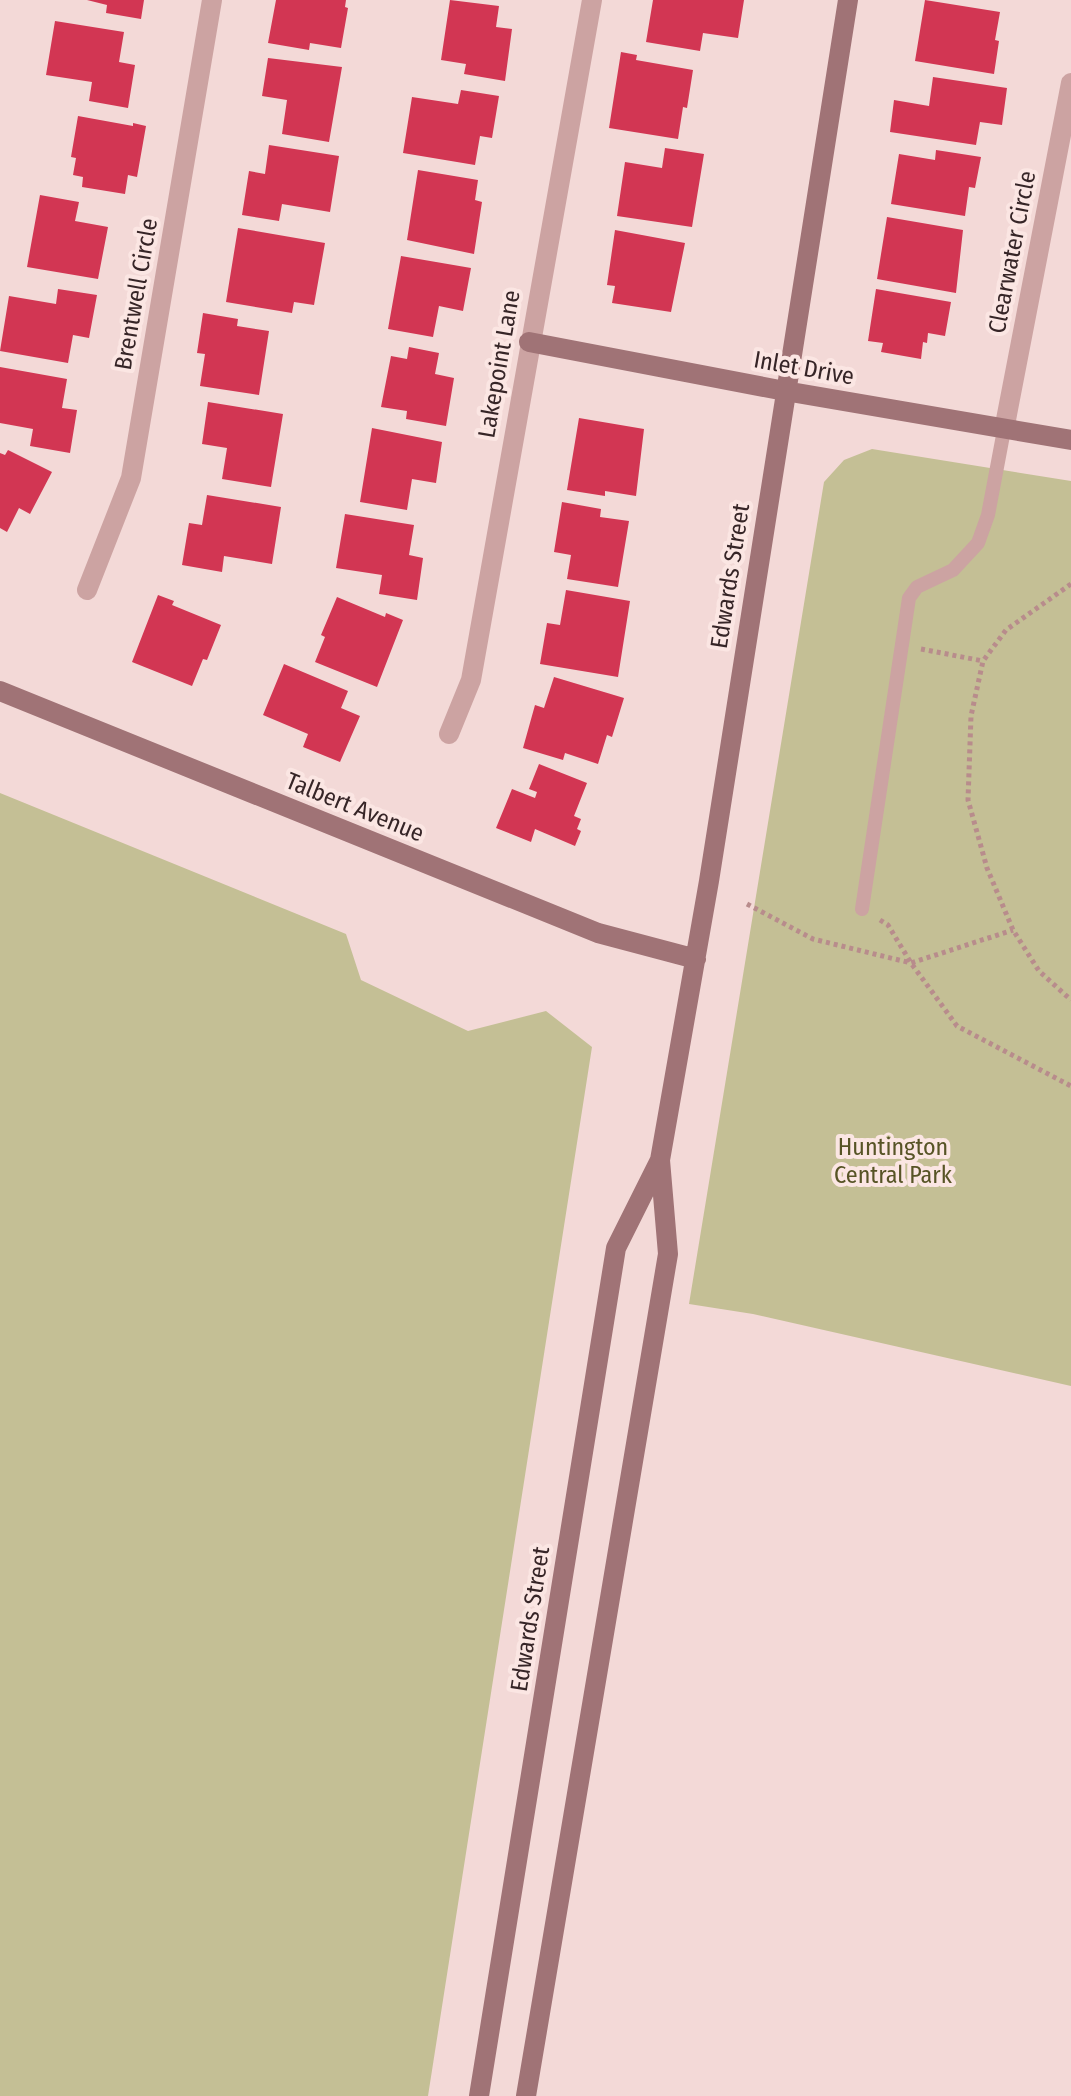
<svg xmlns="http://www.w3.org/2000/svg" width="1071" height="2096" font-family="'Fira Sans Condensed',sans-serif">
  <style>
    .green { fill: #c4bf95 }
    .building { fill: #d23653 }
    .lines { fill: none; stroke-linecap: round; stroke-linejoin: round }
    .path { stroke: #b88c8c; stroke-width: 5; stroke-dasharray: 4 4; stroke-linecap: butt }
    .lane { stroke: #cca3a2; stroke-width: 14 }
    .street { stroke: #cca3a2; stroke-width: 20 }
    .secondary { stroke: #a07376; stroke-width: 20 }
    .labels { text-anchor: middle; stroke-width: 8; stroke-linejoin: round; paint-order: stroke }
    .street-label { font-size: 24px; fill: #362527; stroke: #fbe6e3 }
    .park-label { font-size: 24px; fill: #575426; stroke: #fbe6e3 }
  </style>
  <rect width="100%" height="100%" fill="#f3d9d7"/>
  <path class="green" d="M872,449L1071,481V1386L753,1314L689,1304L824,482L844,460Z
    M0,793L346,934L361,980L468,1031L546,1011L592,1047L428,2096H0Z"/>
  <path class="building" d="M87,0H144L141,19L106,13L107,5Z
    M276,0H346L345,7L348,8L341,48L310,43L309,50L268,43Z
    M450,0L499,6L496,27L512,29L505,81L464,74L466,64L441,60Z
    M653,0H744L738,38L703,33L700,51L646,42Z
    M925,0L1000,12L995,40L999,41L994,74L915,61Z
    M55,21L124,32L119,62L135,65L128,108L89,101L92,82L46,75Z
    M621,52L637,55L636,60L693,70L687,108L683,107L678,139L609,128Z
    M268,58L342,67L329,142L282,134L287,100L262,96Z
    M933,77L1007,88L1002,125L980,122L976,145L890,132L894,100L929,106Z
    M461,90L499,96L492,138L480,136L475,165L403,153L412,97L458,104Z
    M78,116L133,126V123L146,126L137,177L128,175L125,194L82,187L83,177L73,175L76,158L71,157Z
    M269,145L339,156L330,212L282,204L279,221L242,215L249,171L265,174Z
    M665,148L704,154L692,227L617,216L625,162L662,168Z
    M936,150L981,157L975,188L969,187L965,216L891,204L899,154L935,160Z
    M418,170L478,180L475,200L482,202L474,254L407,240Z
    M40,195L79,202L75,221L108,227L98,279L27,267Z
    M887,217L963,230L956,293L877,279Z
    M238,228L325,243L314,305L294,302L292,313L226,302Z
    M615,230L685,243L671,312L612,303L615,286L607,285Z
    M401,256L471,268L463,311L439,306L433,337L388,329Z
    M58,289L97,295L89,338L73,335L68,363L0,351L9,296L56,304Z
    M876,289L951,302L945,336L928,333L927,343L923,342L921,359L881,352L883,343L868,341Z
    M203,313L238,319L237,326L269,331L259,395L200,386L205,354L197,353Z
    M409,347L439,353L435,374L454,378L446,426L406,419L407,411L381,407L391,356L407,359Z
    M0,367L67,379L62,408L77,410L70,453L30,446L33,429L0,423Z
    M208,402L283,414L271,487L222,479L227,448L202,444Z
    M579,418L644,429L636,496L605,491V496L567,490Z
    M372,428L442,442L436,483L412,479L407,510L360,502Z
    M8,450L52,472L30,514L19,508L7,532L0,528V453L5,455Z
    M207,495L281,507L272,564L224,556L222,572L182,565L189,523L202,525Z
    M562,502L601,509L600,517L629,521L618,587L567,579L571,555L554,552Z
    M345,514L414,525L409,555L423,558L417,600L379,594L382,575L336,568Z
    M566,590L630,601L618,677L540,664L547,623L560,625Z
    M158,595L174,601L172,605L221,625L207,660L203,659L192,686L132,662Z
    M337,597L385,617L386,613L403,620L377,687L315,662L325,637L321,635Z
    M284,664L348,691L341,708L360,716L340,762L303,747L308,734L263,715Z
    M554,677L624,698L612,737L607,735L598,764L565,753L563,760L523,748L535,705L544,708Z
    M539,764L587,783L574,816L581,819L577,829L581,831L575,846L535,829L531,842L496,828L512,789L535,798L537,792L529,789Z"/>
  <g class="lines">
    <path class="path" d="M1071,584L1006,630L983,661L971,716L968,800L987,868L1013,930L1039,971L1071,1000
      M921,649L983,661
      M747,904L813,939L911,963L1013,930
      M880,920L888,925L911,963L957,1026L1071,1086"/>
    <path class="lane" d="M862,909L909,598L917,587L953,570L978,543L988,515L1004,430"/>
    <path class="street" d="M1004,430L1071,83
      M87,590L131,478L212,0
      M449,734L471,680L592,0"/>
    <path class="secondary" d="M529,342L785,391L1071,440
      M0,691L598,933L696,959
      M479,2096L616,1248L660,1160
      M526,2096L668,1254L660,1160L709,881L848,0"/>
  </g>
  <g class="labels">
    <g class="street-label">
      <text transform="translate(1012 252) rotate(-79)" y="8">Clearwater Circle</text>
      <text transform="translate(136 294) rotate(-80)" y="8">Brentwell Circle</text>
      <text transform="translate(499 364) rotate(-80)" y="8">Lakepoint Lane</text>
      <text transform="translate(804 368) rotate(10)" y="8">Inlet Drive</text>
      <text transform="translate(730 576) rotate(-81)" y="8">Edwards Street</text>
      <text transform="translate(355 807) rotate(22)" y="8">Talbert Avenue</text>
      <text transform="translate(530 1619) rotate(-81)" y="8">Edwards Street</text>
    </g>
    <g class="park-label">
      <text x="893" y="1155">Huntington<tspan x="893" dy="28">Central Park</tspan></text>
    </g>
  </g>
</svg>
